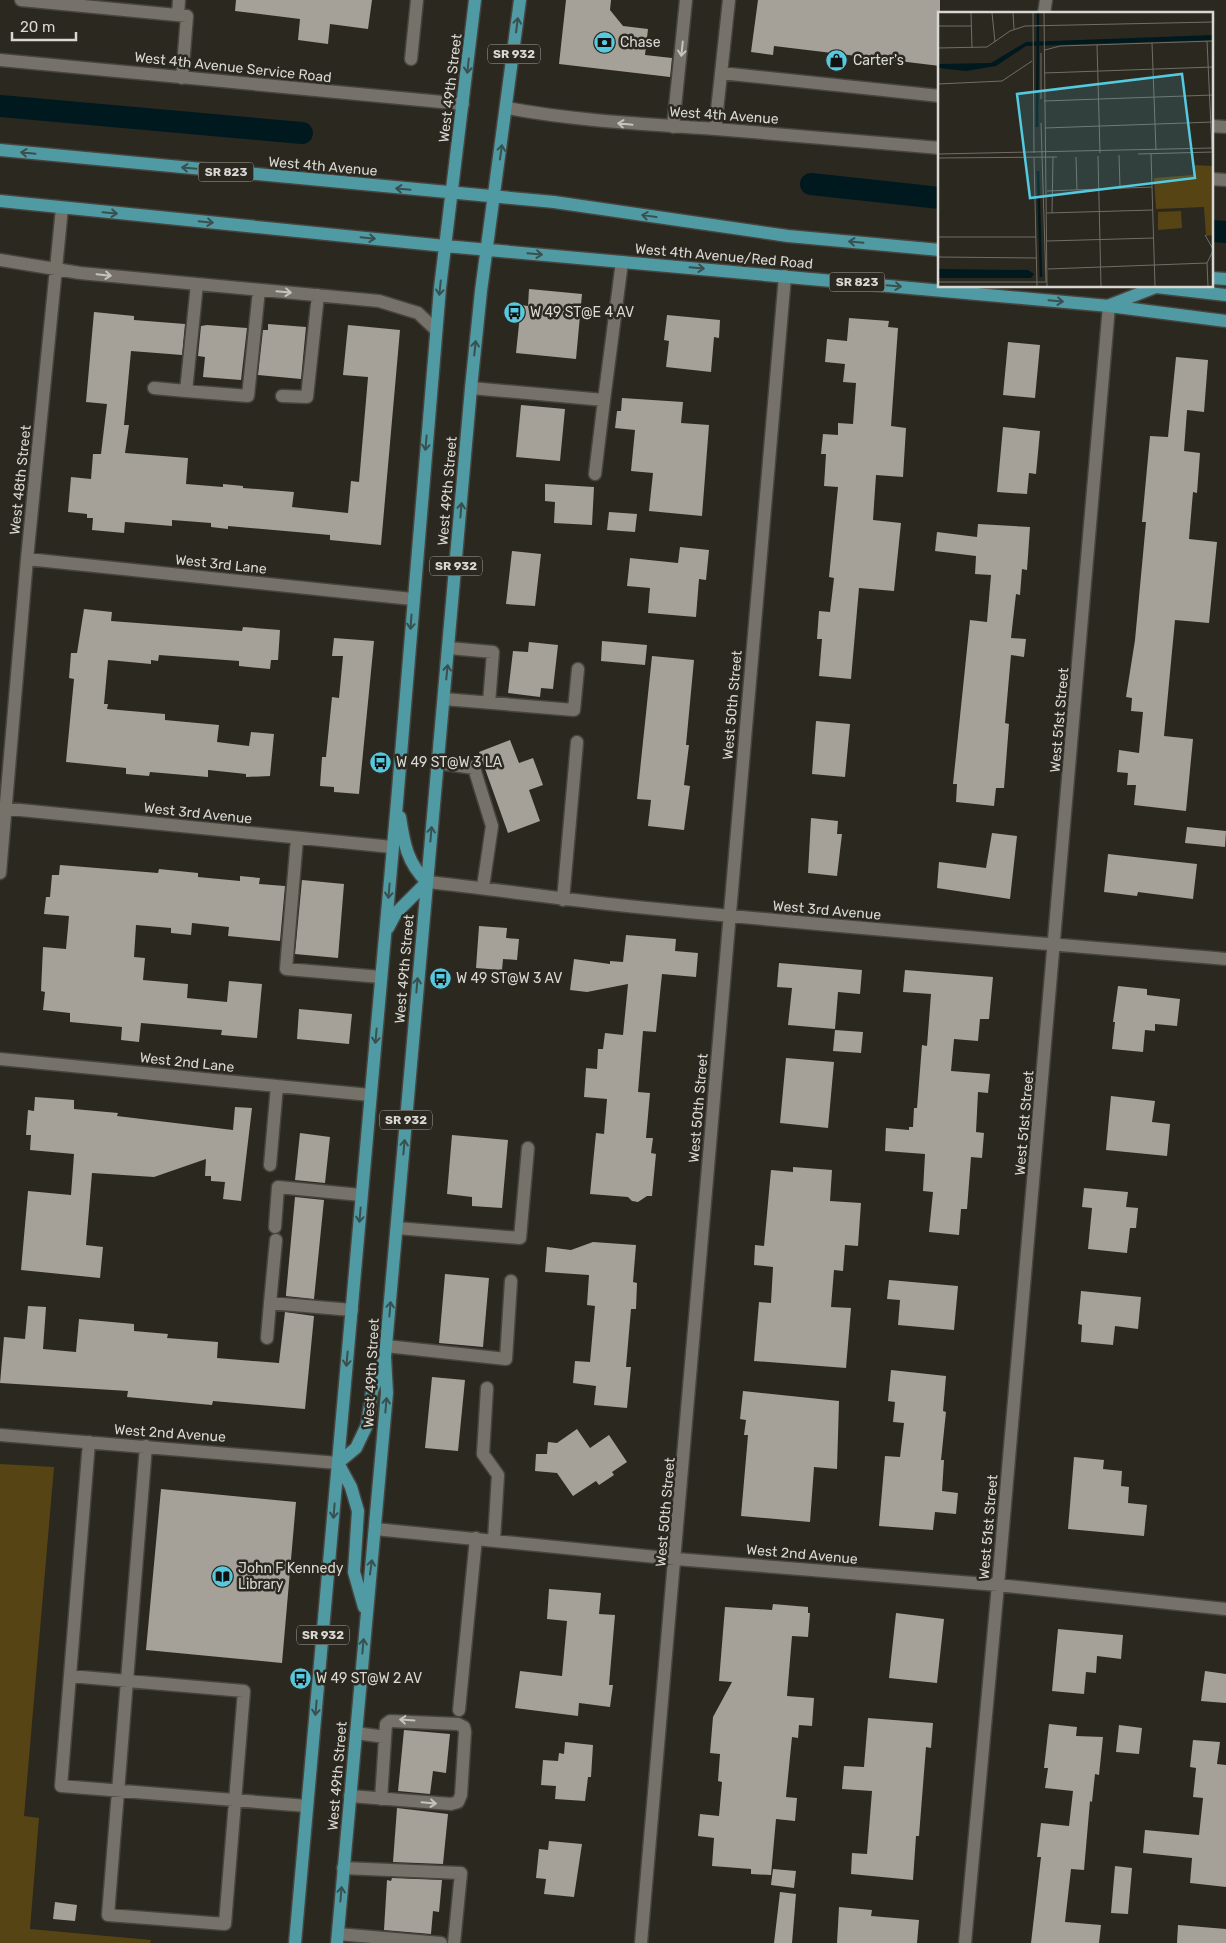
<svg xmlns="http://www.w3.org/2000/svg" width="1226" height="1943" font-family="Rubik,sans-serif">
  <style>
    .green { fill: #574414 }
    .lines { fill: none; stroke-linecap: round; stroke-linejoin: round }
    .canal { stroke: #00191e; stroke-width: 22 }
    .building { fill: #a5a198 }
    .minor-casing { stroke: #46443e; stroke-width: 15 }
    .major-casing { stroke: #46443e; stroke-width: 15 }
    .minor { stroke: #76726a; stroke-width: 12 }
    .major { stroke: #509aa4; stroke-width: 12 }
    .oneway { stroke: #38504e }
    .oneway2 { stroke: #c5c3bd }
    .labels { text-anchor: middle; stroke-width: 5; stroke-linejoin: round; paint-order: stroke }
    .shield { fill: #2b2820; stroke: #a5a29d; stroke-width: 1 }
    .shield-label { font-size: 12px; font-weight: bold; fill: #d9d7d2 }
    .poi-label { font-size: 14px; fill: #d9d7d2; stroke: #2b2820; text-anchor: start }
    .street-label { font-size: 14px; fill: #d9d7d2; stroke: #2b2820 }
    .inset-river { fill: none; stroke: #00191e; stroke-width: 2.5 }
    .inset-road { fill: none; stroke: #716e67; stroke-width: 1 }
    .view { fill: #55cadf; fill-opacity: 0.15; stroke: #55cadf; stroke-width: 2.5 }
    .inset-edge { fill: none; stroke: #d9d7d2; stroke-width: 2.5 }
  </style>
  <rect width="100%" height="100%" fill="#2b2820"/>
  <path class="green" d="M0,1464L54,1467L24,1816L39,1818L30,1929L151,1940L150,1943H0Z"/>
  <g class="lines">
    <path class="canal" d="M0,106L302,133
      M811,184L940,198
      M1212,231L1226,232"/>
  </g>
  <path class="building" d="M236,0H372L368,29L330,24L328,44L298,40L300,19L235,11Z
    M566,0H611L610,10L623,26L648,29L645,55L672,58L670,77L559,64Z
    M758,0H940V66L774,46L773,55L751,52Z
    M529,289L582,294L576,359L516,353L521,305L528,306Z
    M94,312L134,316V320L185,324L182,355L131,351L124,425H129L125,453L188,458L186,484L223,487V484L243,486V488L294,492L292,507L348,513L351,481L359,482L368,377L343,375L348,325L400,330L381,545L330,540V535L228,526V529L211,527V523L172,520V526L125,522L124,533L92,530L93,518H87V514L68,512L71,477L91,479L93,454H101L107,404L86,402Z
    M667,315L720,320L719,338L714,337L711,372L666,367L669,341L664,340Z
    M849,318L889,321L888,327L898,328L891,426L906,428L903,477L876,475L873,520L901,523L894,591L859,588L851,679L819,676L822,639H817L819,611L830,612L834,578L829,577L838,487L824,486L826,454H821L823,434L838,435V423L853,424L856,383L843,382L845,364L825,362L827,339L847,341Z
    M268,324L306,327L301,379L258,375L263,330H268Z
    M207,325L247,328L241,380L203,377L205,357L198,356L201,326Z
    M1008,342L1040,345L1035,398L1003,395Z
    M1176,357L1208,360L1204,412L1187,410L1184,451L1200,453L1197,493L1193,492L1189,539L1217,542L1209,623L1175,620L1164,736L1193,739L1186,811L1134,805L1136,785H1127L1128,773L1117,772L1119,750L1139,753L1143,712L1131,711L1132,698L1126,697L1135,640L1142,565L1146,522H1142L1150,436L1168,437Z
    M622,398L683,402L681,423L709,425L702,516L649,511L653,473L631,471L635,430L615,428L617,411H621Z
    M521,405L565,409L560,461L516,457Z
    M1003,427L1040,431L1036,474L1029,473L1027,494L997,492Z
    M545,484L594,487L592,525L554,523L555,502L545,501Z
    M609,512L637,514L635,532L607,530Z
    M978,524L1030,527L1027,570L1022,569L1020,595L1016,594L1011,638L1026,639L1024,657L1011,655L1005,723L1009,724L1004,788H996L994,806L956,802L957,784H953L970,620L987,622L991,575L975,574L976,556L935,551L937,532L977,537Z
    M680,547L709,550L706,580L699,579L696,617L648,613L650,588L627,586L630,558L678,563Z
    M512,551L541,554L535,606L506,604Z
    M84,609L112,612L111,621L242,631L243,627L280,630L278,660H271L270,669L239,666V661L159,655L158,661L151,660V664L108,660L104,704H108L107,709L165,714V720L219,725L217,742L249,746L251,732L274,734L270,776L246,777V774L208,770V777L150,772L149,776L126,774V768L66,762L74,679L69,678L71,653H77Z
    M334,638L374,641L359,794L334,792V787L320,786L322,757H326L332,697L339,698L343,656H332Z
    M602,641L647,645L645,665L601,661Z
    M529,642L558,645L553,689L541,688L540,697L508,693L513,651L528,652Z
    M652,656L694,660L686,745H689L684,785L690,786L684,830L648,826L651,800L637,799Z
    M816,721L850,724L845,777L812,774Z
    M510,740L519,763L533,758L543,785L529,790L540,821L508,833L479,752Z
    M811,818L838,821L837,834H842L837,876L808,873Z
    M1187,827L1226,831L1225,847L1185,843Z
    M992,833L1017,836L1010,899L937,888L939,862L986,868Z
    M1108,854L1197,864L1193,899L1138,892L1137,896L1104,892Z
    M60,865L158,873L159,869L198,873V877L240,881V876L260,878L259,884L285,886L280,941L228,936L229,927L192,923L191,935L171,933V928L136,925L134,957L145,958L143,980L188,984L187,998L227,1002L229,981L262,984L257,1038L221,1035L222,1030L208,1029L141,1023L139,1042L121,1040L122,1027L70,1022V1013L43,1010L45,992L41,991L43,947L66,949L69,916L44,914L46,897H50L52,875H59Z
    M302,880L344,884L338,958L295,954Z
    M479,926L507,928L506,938L519,939L517,960L503,959L502,970L476,968Z
    M626,935L676,939L675,951L698,953L696,977L662,974L656,1032L643,1031L638,1092L650,1093L646,1138H653L651,1153L656,1154L652,1196H647L638,1202L632,1201L628,1197L590,1194L596,1133L604,1134L607,1099L584,1097L586,1068L597,1069L598,1049H603L605,1033L623,1035L628,984L587,992L570,990L574,959L610,964V961L623,962Z
    M779,963L862,970L860,994L838,992L835,1029L788,1025L792,988L777,987Z
    M905,970L993,977L989,1019H980L978,1041L954,1039L951,1071L990,1074L988,1093L978,1092L976,1132L984,1133L982,1158L971,1157L967,1209H961L959,1235L929,1232L933,1192L923,1191L925,1154L885,1151L886,1128L909,1130V1127H913L914,1108H917L922,1045L927,1046L931,994L903,992Z
    M1118,986L1147,989V995L1180,999L1177,1026L1155,1024V1031L1145,1030L1143,1052L1112,1049L1115,1022H1113Z
    M299,1009L352,1014L349,1044L297,1039Z
    M835,1030L863,1032L861,1053L833,1051Z
    M786,1058L834,1062L828,1128L780,1123Z
    M1111,1096L1155,1101L1152,1122L1170,1124L1167,1156L1106,1150Z
    M35,1097L74,1100V1109L118,1113L117,1116L233,1130L235,1107L252,1108L241,1201L223,1199L225,1182L211,1181V1176H205L206,1159L154,1177L92,1173L86,1245L103,1247L100,1278L21,1270L28,1191L71,1195L74,1154L30,1150L31,1135H26L28,1110L34,1111Z
    M300,1133L330,1137L325,1183L295,1180Z
    M452,1135L508,1140L502,1208L472,1206V1197L447,1194Z
    M793,1167L832,1170L830,1201L861,1203L858,1246L845,1245L843,1271L834,1270L831,1307L851,1308L846,1368L754,1361L759,1302L771,1303L773,1267L754,1265L755,1245L764,1246L771,1170L793,1172Z
    M1084,1188L1128,1192L1126,1207L1138,1208L1136,1228H1130L1127,1253L1088,1249L1092,1208L1082,1207Z
    M295,1197L324,1200L314,1299L286,1296V1294Z
    M593,1242L636,1245L633,1282L637,1283L636,1309H631L626,1367H631L627,1408L594,1405L596,1386L573,1383L575,1361L590,1362L595,1306L587,1305L589,1275L545,1272L547,1247L571,1250Z
    M445,1274L489,1278L483,1347L439,1343Z
    M889,1280L958,1286L954,1330L898,1325L900,1300L887,1299Z
    M1081,1291L1141,1297L1138,1329L1115,1326L1113,1345L1081,1342L1082,1325L1078,1324Z
    M28,1306L46,1307L43,1349L76,1352L79,1319L134,1324V1331L168,1334L167,1338L218,1342L217,1358L279,1363L285,1312L314,1316L305,1409L213,1401L212,1405L201,1404L127,1397L128,1391L0,1383L4,1337L25,1339Z
    M891,1370L946,1376L943,1411L946,1412L941,1460H944L942,1491L958,1493L956,1514L935,1512L933,1530L879,1526L885,1456L900,1457L904,1423L893,1422L895,1402L888,1401Z
    M432,1377L465,1380L458,1451L425,1448Z
    M743,1391L839,1401L837,1469L814,1467L810,1522L741,1516L748,1435H744L746,1420L740,1419Z
    M577,1429L590,1448L609,1435L627,1462L612,1472L614,1475L599,1485L596,1481L573,1496L557,1473L535,1471L536,1454H547L548,1442L557,1443Z
    M1074,1457L1104,1460L1103,1469L1122,1471L1121,1486L1129,1487L1128,1503L1147,1505L1144,1536L1068,1529Z
    M161,1489L296,1502L282,1663L146,1650Z
    M549,1589L601,1593L599,1614L615,1615L609,1685H613L610,1707L579,1703L578,1716L515,1708L520,1671L562,1676L567,1621L547,1619Z
    M773,1604L808,1607V1613H810L808,1637L792,1636L787,1696L814,1698L812,1726L799,1725L798,1738L792,1737L786,1797L797,1798L795,1821L776,1819L771,1875L751,1874V1869L712,1866L714,1838L698,1836L700,1814L719,1816L722,1782L718,1781L720,1754L710,1753L713,1717L732,1682L719,1681L725,1607L772,1610Z
    M896,1613L944,1619L937,1683L889,1678Z
    M1058,1629L1123,1635L1121,1659L1097,1656L1096,1673L1086,1672L1084,1694L1052,1691Z
    M1205,1671L1226,1674V1703L1201,1701Z
    M868,1718L933,1723L931,1748L926,1747L919,1836H916L913,1880L851,1874L852,1853L867,1854L872,1791L842,1789L844,1766L864,1767Z
    M1049,1724L1077,1727L1076,1736L1103,1737L1099,1775L1095,1774L1092,1802L1090,1801L1084,1870L1071,1869L1065,1922L1101,1925L1099,1943H1031L1041,1857H1037L1041,1823L1069,1826L1073,1791L1045,1788L1048,1768H1044Z
    M1119,1725L1142,1728L1139,1754L1116,1752Z
    M404,1730L450,1734L446,1773L433,1771L430,1794L398,1791Z
    M1193,1740L1220,1742L1217,1764L1226,1765V1887L1190,1883L1192,1858L1143,1853L1145,1830L1199,1835L1203,1798L1193,1797L1196,1768L1190,1767Z
    M565,1742L593,1745L591,1777H588L585,1801L555,1799L556,1786L541,1785L543,1760L558,1761L559,1753L564,1754Z
    M397,1808L448,1814L443,1864L393,1862Z
    M549,1841L582,1844L574,1897L544,1894L546,1879L536,1878L539,1849L548,1850Z
    M1115,1866L1132,1868L1128,1914L1111,1913Z
    M773,1869L796,1871L794,1888L771,1885Z
    M392,1878L442,1880L439,1912L433,1911L431,1934L384,1930L387,1880L391,1881Z
    M780,1892L796,1894L792,1943H774Z
    M55,1902L77,1905L75,1921L53,1919Z
    M839,1907L872,1910L871,1916L919,1920L917,1943H837Z
    M1178,1925L1226,1929V1943H1177Z"/>
  <g class="lines">
    <defs>
      <path id="minor" d="M21,0L187,16L182,78
        M1044,14L1046,0
        M178,15L179,0
        M411,59L417,0
        M0,60L463,104
        M721,73L940,96
        M507,108C576,121 645,124 716,129C790,135 865,141 940,148
        M1212,126L1226,127
        M673,127L686,0
        M715,129L729,0
        M1212,179L1226,180
        M0,260L80,273L379,301L418,313L436,330
        M154,388L186,391L197,284
        M471,388L604,400L595,474
        M186,391L248,396L259,290
        M282,396L307,397L318,295
        M604,400L622,262
        M27,559L412,599
        M449,648L493,652L489,703
        M444,699L574,710L578,669
        M438,763L474,768L492,826L483,887
        M0,808L392,847
        M297,838L286,969L381,977
        M0,873L27,559L62,208
        M427,882C494,889 560,899 627,906C826,926 1026,942 1226,959
        M563,900L577,742
        M0,1059L370,1095
        M270,1165L277,1086
        M275,1227L278,1187L361,1195
        M397,1228L520,1238L528,1148
        M270,1303L276,1240
        M267,1338L270,1303L352,1310
        M386,1346L506,1359L511,1281
        M487,1388L483,1454L498,1475L494,1540
        M0,1435L338,1463
        M89,1442L61,1786L307,1806
        M375,1529L676,1559L998,1585L1226,1609
        M70,1676L244,1691L225,1924L108,1915L146,1446
        M459,1710L476,1538
        M356,1733L385,1737
        M350,1796L451,1804L458,1802L461,1795L465,1732L464,1727L458,1724L390,1721L386,1724L381,1799
        M343,1868L461,1873L454,1943
        M338,1934L441,1943
        M641,1943L785,276
        M965,1943L998,1585L1109,306"/>
      <path id="major" d="M0,150L554,202L788,236L940,250
        M0,201L445,246L1109,306L1226,321
        M1212,278L1226,279
        M1110,305L1156,287L1226,295
        M400,817C404,843 407,863 427,882
        M388,928L396,913L427,882
        M338,1463L351,1487L358,1511L354,1572L364,1607
        M338,1463L356,1448L367,1425L372,1391L383,1362
        M295,1943L397,802L440,288L475,0
        M337,1943L387,1393L385,1357L471,388L481,291L520,0"/>
    </defs>
    <use href="#minor" class="minor-casing"/>
    <use href="#major" class="major-casing"/>
    <use href="#minor" class="minor"/>
    <use href="#major" class="major"/>
  </g>
  <defs><path id="oneway-shaft" d="M-6 0H5M1.5-3L5.5 0L1.5 3" fill="none" stroke-width="1.6" stroke-linecap="round" stroke-linejoin="round" transform="scale(1.25)"/></defs>
  <g class="oneway">
    <use href="#oneway-shaft" transform="translate(517 25) rotate(-83)"/>
    <use href="#oneway-shaft" transform="translate(468 66) rotate(96)"/>
    <use href="#oneway-shaft" transform="translate(501 152) rotate(-82)"/>
    <use href="#oneway-shaft" transform="translate(28 153) rotate(-174)"/>
    <use href="#oneway-shaft" transform="translate(189 168) rotate(-175)"/>
    <use href="#oneway-shaft" transform="translate(403 189) rotate(-175)"/>
    <use href="#oneway-shaft" transform="translate(110 213) rotate(5)"/>
    <use href="#oneway-shaft" transform="translate(649 216) rotate(-172)"/>
    <use href="#oneway-shaft" transform="translate(206 222) rotate(6)"/>
    <use href="#oneway-shaft" transform="translate(368 238) rotate(6)"/>
    <use href="#oneway-shaft" transform="translate(856 242) rotate(-175)"/>
    <use href="#oneway-shaft" transform="translate(535 254) rotate(5)"/>
    <use href="#oneway-shaft" transform="translate(697 268) rotate(5)"/>
    <use href="#oneway-shaft" transform="translate(894 286) rotate(5)"/>
    <use href="#oneway-shaft" transform="translate(440 288) rotate(96)"/>
    <use href="#oneway-shaft" transform="translate(1056 301) rotate(5)"/>
    <use href="#oneway-shaft" transform="translate(475 348) rotate(-84)"/>
    <use href="#oneway-shaft" transform="translate(426 443) rotate(95)"/>
    <use href="#oneway-shaft" transform="translate(461 510) rotate(-85)"/>
    <use href="#oneway-shaft" transform="translate(411 622) rotate(94)"/>
    <use href="#oneway-shaft" transform="translate(447 672) rotate(-84)"/>
    <use href="#oneway-shaft" transform="translate(431 834) rotate(-85)"/>
    <use href="#oneway-shaft" transform="translate(389 891) rotate(95)"/>
    <use href="#oneway-shaft" transform="translate(417 985) rotate(-85)"/>
    <use href="#oneway-shaft" transform="translate(376 1036) rotate(95)"/>
    <use href="#oneway-shaft" transform="translate(404 1147) rotate(-85)"/>
    <use href="#oneway-shaft" transform="translate(360 1215) rotate(95)"/>
    <use href="#oneway-shaft" transform="translate(390 1309) rotate(-85)"/>
    <use href="#oneway-shaft" transform="translate(347 1359) rotate(95)"/>
    <use href="#oneway-shaft" transform="translate(386 1405) rotate(-85)"/>
    <use href="#oneway-shaft" transform="translate(334 1511) rotate(95)"/>
    <use href="#oneway-shaft" transform="translate(371 1567) rotate(-82)"/>
    <use href="#oneway-shaft" transform="translate(363 1646) rotate(-85)"/>
    <use href="#oneway-shaft" transform="translate(316 1708) rotate(95)"/>
    <use href="#oneway-shaft" transform="translate(341 1894) rotate(-85)"/>
  </g>
  <g class="oneway2">
    <use href="#oneway-shaft" transform="translate(682 49) rotate(96)"/>
    <use href="#oneway-shaft" transform="translate(625 124) rotate(-174)"/>
    <use href="#oneway-shaft" transform="translate(104 275) rotate(6)"/>
    <use href="#oneway-shaft" transform="translate(284 292) rotate(5)"/>
    <use href="#oneway-shaft" transform="translate(407 1720) rotate(-176)"/>
    <use href="#oneway-shaft" transform="translate(429 1803) rotate(5)"/>
  </g>
  <defs>
    <symbol id="bank-disc" viewBox="-11 -11 22 22"><circle r="9.5" fill="#55cadf" stroke="#2b2820"/><path d="M-6-4H6V4H-6ZM0-2.3a2.3 2.3 0 1 0 0 4.6a2.3 2.3 0 1 0 0-4.6Z" fill="#111"/></symbol>
    <symbol id="shop-disc" viewBox="-11 -11 22 22"><circle r="9.5" fill="#55cadf" stroke="#2b2820"/><path d="M-5-2.5h2.3a2.7 3.5 0 0 1 5.4 0H5L5.5 6h-11ZM-1.5-2.5h3a1.5 2.3 0 0 0-3 0Z" fill="#111"/></symbol>
    <symbol id="bus-disc" viewBox="-11 -11 22 22"><circle r="9.5" fill="#55cadf" stroke="#2b2820"/><path d="M-5-6H5V4H4V6H2V4H-2V6H-4V4H-5ZM-3.5-4V0h7V-4ZM-3.5 1.2v1.5H-2V1.2ZM2 1.2v1.5H3.5V1.2Z" fill="#111"/></symbol>
    <symbol id="library-disc" viewBox="-11 -11 22 22"><circle r="9.5" fill="#55cadf" stroke="#2b2820"/><path d="M-6-4Q-3-5.5-.7-3.5V5Q-3 3-6 4ZM6-4Q3-5.5 .7-3.5V5Q3 3 6 4Z" fill="#111"/></symbol>
  </defs>
  <g fill-rule="evenodd">
    <use href="#bank-disc" x="592" y="30" width="25" height="25"/>
    <use href="#shop-disc" x="824" y="48" width="25" height="25"/>
    <use href="#bus-disc" x="502" y="300" width="25" height="25"/>
    <use href="#bus-disc" x="368" y="750" width="25" height="25"/>
    <use href="#bus-disc" x="428" y="966" width="25" height="25"/>
    <use href="#library-disc" x="210" y="1564" width="25" height="25"/>
    <use href="#bus-disc" x="288" y="1666" width="25" height="25"/>
  </g>
  <g class="labels">
    <g class="shield">
      <rect x="488" y="44.5" width="52" height="19" rx="4"/>
      <rect x="198.5" y="162.5" width="55" height="19" rx="4"/>
      <rect x="829.5" y="272.5" width="55" height="19" rx="4"/>
      <rect x="430" y="556.5" width="52" height="19" rx="4"/>
      <rect x="380" y="1110.5" width="52" height="19" rx="4"/>
      <rect x="297" y="1625.5" width="52" height="19" rx="4"/>
    </g>
    <g class="shield-label">
      <text x="514" y="58">SR 932</text>
      <text x="226" y="176">SR 823</text>
      <text x="857" y="286">SR 823</text>
      <text x="456" y="570">SR 932</text>
      <text x="406" y="1124">SR 932</text>
      <text x="323" y="1639">SR 932</text>
    </g>
    <g class="poi-label">
      <text x="620" y="47">Chase</text>
      <text x="853" y="65">Carter's</text>
      <text x="530" y="317">W 49 ST@E 4 AV</text>
      <text x="396" y="767">W 49 ST@W 3 LA</text>
      <text x="456" y="983">W 49 ST@W 3 AV</text>
      <text x="238" y="1573">John F Kennedy<tspan x="238" dy="16">Library</tspan></text>
      <text x="316" y="1683">W 49 ST@W 2 AV</text>
    </g>
    <g class="street-label">
      <text transform="translate(233 67) rotate(6)" y="5">West 4th Avenue Service Road</text>
      <text transform="translate(450 88) rotate(-83)" y="5">West 49th Street</text>
      <text transform="translate(724 115) rotate(4)" y="5">West 4th Avenue</text>
      <text transform="translate(323 166) rotate(5)" y="5">West 4th Avenue</text>
      <text transform="translate(724 256) rotate(5)" y="5">West 4th Avenue/Red Road</text>
      <text transform="translate(20 480) rotate(-84)" y="5">West 48th Street</text>
      <text transform="translate(447 491) rotate(-85)" y="5">West 49th Street</text>
      <text transform="translate(221 564) rotate(6)" y="5">West 3rd Lane</text>
      <text transform="translate(732 705) rotate(-85)" y="5">West 50th Street</text>
      <text transform="translate(1059 720) rotate(-85)" y="5">West 51st Street</text>
      <text transform="translate(198 813) rotate(6)" y="5">West 3rd Avenue</text>
      <text transform="translate(827 910) rotate(5)" y="5">West 3rd Avenue</text>
      <text transform="translate(404 969) rotate(-85)" y="5">West 49th Street</text>
      <text transform="translate(187 1062) rotate(6)" y="5">West 2nd Lane</text>
      <text transform="translate(698 1108) rotate(-85)" y="5">West 50th Street</text>
      <text transform="translate(1024 1123) rotate(-85)" y="5">West 51st Street</text>
      <text transform="translate(371 1373) rotate(-87)" y="5">West 49th Street</text>
      <text transform="translate(170 1433) rotate(4)" y="5">West 2nd Avenue</text>
      <text transform="translate(665 1512) rotate(-85)" y="5">West 50th Street</text>
      <text transform="translate(988 1527) rotate(-85)" y="5">West 51st Street</text>
      <text transform="translate(802 1554) rotate(5)" y="5">West 2nd Avenue</text>
      <text transform="translate(337 1776) rotate(-85)" y="5">West 49th Street</text>
    </g>
  </g>
  <g transform="translate(938 12)">
    <rect width="275" height="275" fill="#2b2820"/>
    <path d="M255,153L275,154V223L268,224L266,195L218,197L216,166L255,163ZM243,199L244,216L220,218V200Z" fill="#574414"/>
    <path d="M275,23V28L88,34L58,54L28,59L0,56V52L53,51L88,30ZM0,257L90,258L96,262L93,266H0Z" fill="#00191e"/>
    <path class="inset-river" d="M99,115L100,1M100,159L103,265"/>
    <path class="inset-road" d="M33,1L34,36M54,1L57,30M75,1L76,17M95,1L96,141M106,1L109,274M0,14H33M269,29L274,138M214,31L218,138M159,33L162,141M0,36L49,35L72,19L87,14L275,10M107,38L122,34L275,29M106,61L275,55M0,72L64,69L94,49M103,87V41M106,89L275,83M103,111L108,270M107,116L275,110M0,142L275,136M200,142L275,140M213,142L217,274M181,143L182,176M160,144L163,274M138,145L139,178M0,146L119,145M96,146L99,274M109,179L214,175M109,201L215,198M114,201L115,145M267,223L275,237M0,225H98M109,229L216,226M0,245L98,246M110,257L269,251M0,270H108M270,274L269,251L275,239"/>
    <path class="view" d="M244,62L257,166L92,186L79,82Z"/>
    <rect width="275" height="275" class="inset-edge"/>
  </g>
  <path d="M12 32v8h64v-8" fill="none" stroke="#d9d7d2" stroke-width="2.5"/>
  <text x="20" y="32" font-size="15" fill="#d9d7d2" stroke="#2b2820" stroke-width="4" paint-order="stroke">20 m</text>
</svg>
